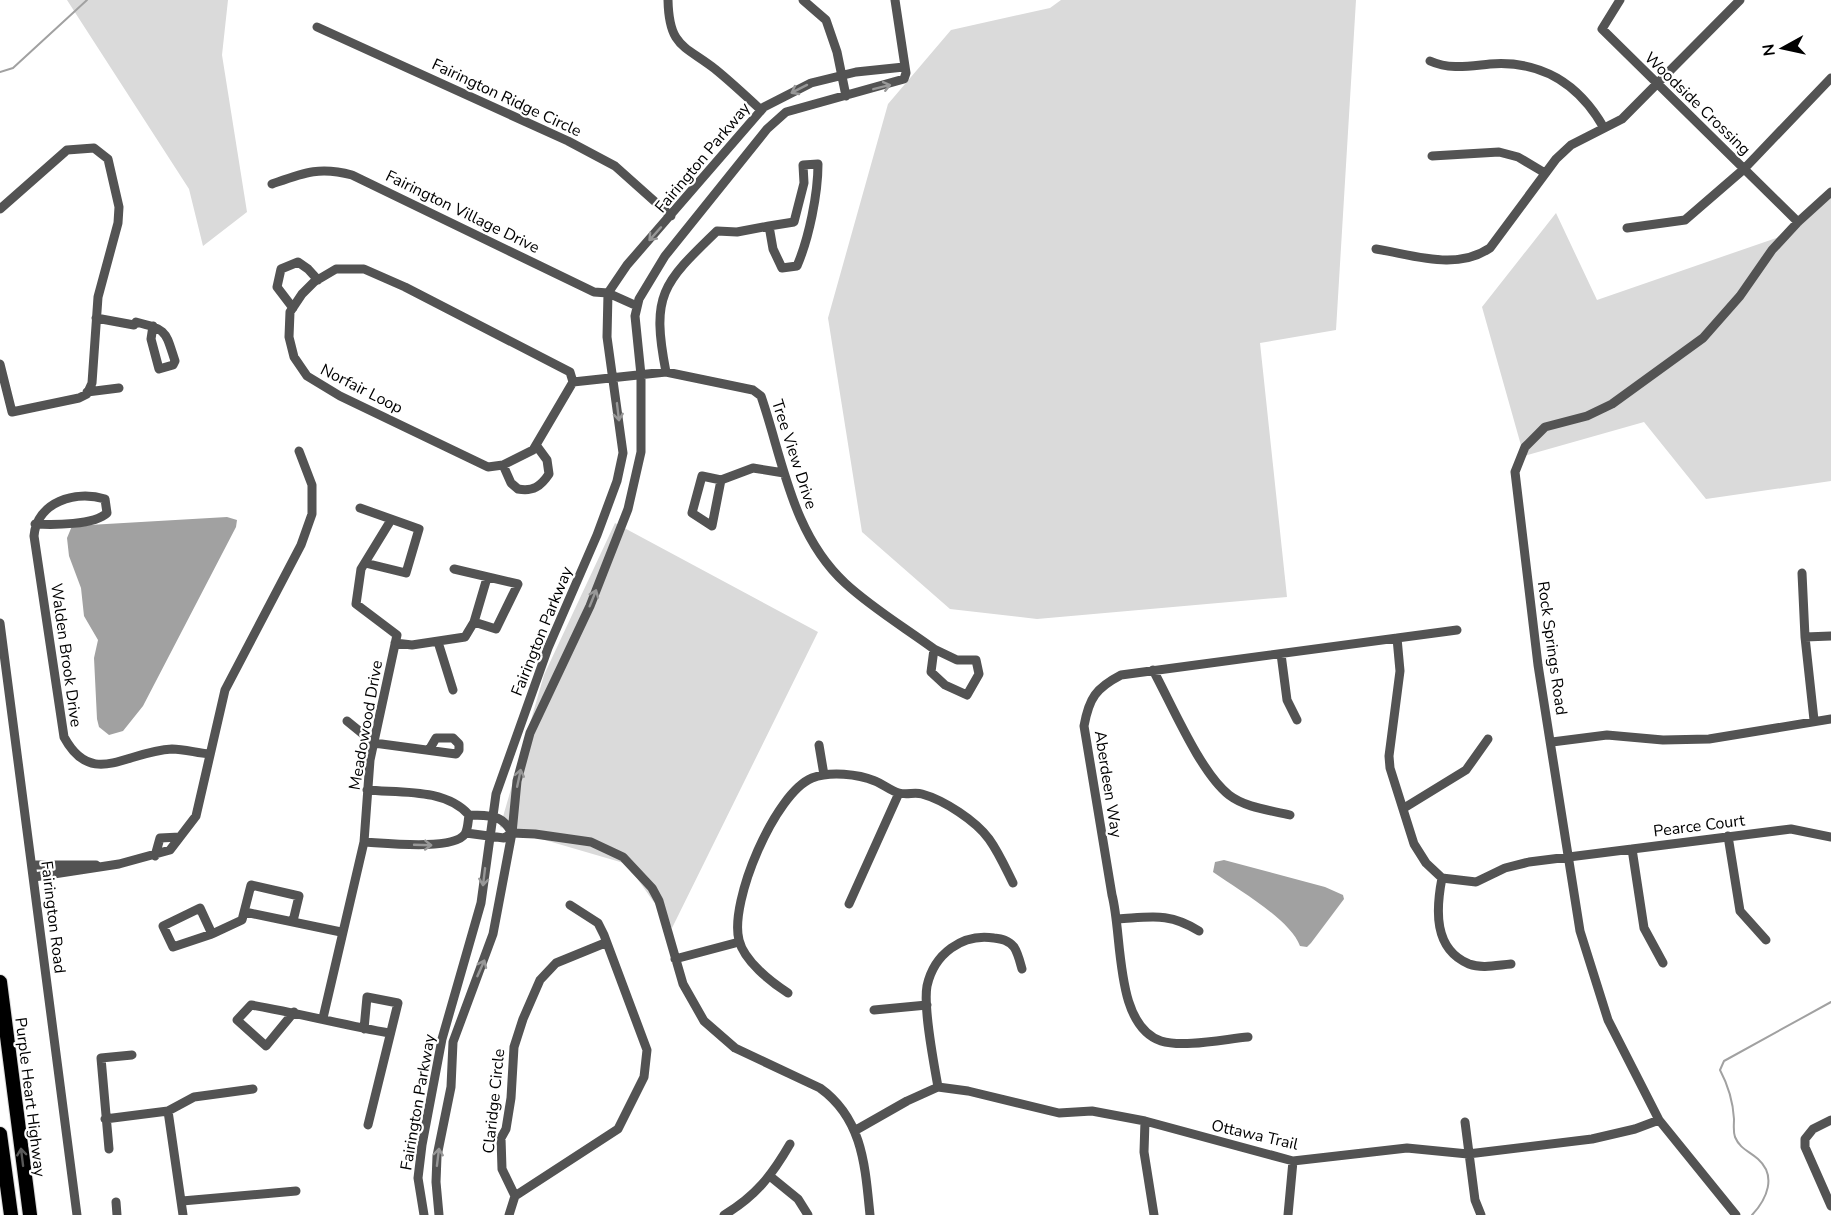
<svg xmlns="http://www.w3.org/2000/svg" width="1831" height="1215" font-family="'Nunito Sans',sans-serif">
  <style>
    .green { fill: #dadada }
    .water { fill: #a1a1a1 }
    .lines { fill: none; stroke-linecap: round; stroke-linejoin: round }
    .stream { stroke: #a1a1a1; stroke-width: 2 }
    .highway-casing { stroke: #dbdbdb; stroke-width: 16 }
    .minor { stroke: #535353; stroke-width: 9 }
    .highway { stroke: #000; stroke-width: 14 }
    .oneway { stroke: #989898 }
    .oneway2 { stroke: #595959 }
    .labels { text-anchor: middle; stroke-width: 4.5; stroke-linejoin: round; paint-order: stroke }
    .street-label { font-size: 16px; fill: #000; stroke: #fff }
  </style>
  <rect width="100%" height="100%" fill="#fff"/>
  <path class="green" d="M67,0H228L222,55L247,212L203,246L189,189Z
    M1061,0H1356L1336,330L1260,343L1287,597L1037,619L950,609L862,532L828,318L888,104L951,30L1050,8Z
    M1831,189V481L1706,499L1644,422L1524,456L1482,307L1556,213L1597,300L1782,236Z
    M615,523L818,632L672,928L627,864L500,827L544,675Z"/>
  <path class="water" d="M227,517L237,520L236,527L143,706L123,731L109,735L99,727L97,719L94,658L98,640L84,616L81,588L69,556L67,538L72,526Z
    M1224,860L1325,887L1343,895L1344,899L1311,943L1307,947L1300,946C1290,919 1237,889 1213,872L1215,862Z"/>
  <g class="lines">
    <path class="stream" d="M0,72L13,68L87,0
      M1752,1215C1767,1199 1777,1176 1758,1159C1749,1151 1740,1149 1735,1137C1733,1131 1734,1125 1734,1119C1733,1102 1728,1085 1720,1070L1724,1061L1831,1002"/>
    <defs>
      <path id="highway" d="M0,982L30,1215
        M0,1134L11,1215"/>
    </defs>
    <use href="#highway" class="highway-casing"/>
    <path class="minor" d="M668,0C669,47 684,45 715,69C731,82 746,96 761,110
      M803,0L826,20L837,52L846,96
      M1620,0L1602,29L1798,222
      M317,27L568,141L615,166L671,216
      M1430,61C1450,70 1469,66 1490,64C1541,60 1579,84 1604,128
      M1432,156L1499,152L1518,157L1545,173
      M818,164C818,194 809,238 797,266L782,268L773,249L769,226L794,222L804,183L803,165Z
      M272,184C303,173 319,166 352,175L594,292L608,293L637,306
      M0,209L67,150L94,148L108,159L119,207L118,223L98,297L92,383L87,394L79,398L12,412L0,364
      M1627,228L1685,220L1744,169L1831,78
      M1376,249C1414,255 1456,271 1490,248L1556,159L1571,145L1622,119L1740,0
      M293,308L277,287L281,269L298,262L308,269L318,280
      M96,318L134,325L136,322C168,330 165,331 175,361L173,365L159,369L151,339L153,326
      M666,372C651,295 662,284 717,231L737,232L769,226
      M573,382L570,372L405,287L364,269H336L314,282L302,294L290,312L289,337L294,357L307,376L340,396L488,467L503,465L533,450L573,382L666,372L753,390L761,396C783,460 792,534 845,583C872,608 904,627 934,649L931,672L945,685L967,695L979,674L976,660H957L934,649
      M87,392L119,388
      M503,465L511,483L518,489C533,492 541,486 549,474L547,460L536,445
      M721,480L712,526L692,513L702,476L721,480L753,468L784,473
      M360,508L419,529L406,573L365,563
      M35,524C53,525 95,525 107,513L105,499C75,490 37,502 34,536L64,737C92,789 126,751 172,749C184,749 197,753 209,754
      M454,569L518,584L496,629L474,622
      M1802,573L1805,637L1814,720
      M0,623L77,1215
      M1805,637L1831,636
      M1397,638L1400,671L1389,756L1390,768L1414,844L1426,863L1442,878L1476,882L1505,868L1529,862L1791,829L1831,837
      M438,642L453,690
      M395,643L412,645L465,637L474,622L487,578
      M1281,654L1287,700L1297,720
      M1153,670C1172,705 1200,772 1229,795C1246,808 1270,810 1290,815
      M347,721L374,743L456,754L459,750V744L453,738H436L429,750
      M1552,742L1607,735L1663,740L1709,739L1831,719
      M819,745L824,775
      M1404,808L1466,770L1488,739
      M469,815C490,816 501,813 512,833
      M466,833L504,838L512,833L535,834L591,842L623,857L652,888L659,901L683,984L704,1021L735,1048L820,1088C863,1119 865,1166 870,1215
      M1728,836L1740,911L1766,940
      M364,842C384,843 453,851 465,834C468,829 468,821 469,815C445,788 400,793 367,790
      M1632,849L1644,928L1663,963
      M155,856L160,838L180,837
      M33,865H96
      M34,877L119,864L170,850L196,816L225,690L301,545L312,514V485L299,451
      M1442,878C1436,909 1433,949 1469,964C1482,969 1498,965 1511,964
      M849,904L899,793
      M200,908L212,934L173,947L163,926Z
      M245,912L341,932
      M1118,919C1151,917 1169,912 1199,931
      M212,934L242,920L251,885L299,896L293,921
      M675,959L739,942
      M788,993C771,982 744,961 739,940C729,902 775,793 812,778C830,771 858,774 875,781C883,784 891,791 899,793C907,795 915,792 922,794C944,800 976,821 989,839C999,853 1006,869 1013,883
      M874,1010L927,1005
      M294,1012L266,1046L237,1020L251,1005C298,1013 343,1025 389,1033
      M323,1018L364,842L370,760L397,635L356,604L361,569L391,520
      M364,1029L367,997L398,1003L368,1125
      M1248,1037C1225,1039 1183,1048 1161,1041C1114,1025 1123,936 1112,895L1084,726C1089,698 1096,688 1121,675L1457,630
      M938,1087C934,1064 923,1008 927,986C934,954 962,933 994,938C1002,939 1008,940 1014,947C1018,953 1020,962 1022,969
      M168,1111L183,1215
      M105,1119L168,1111L194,1097L253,1089
      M1831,1120L1813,1129L1805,1139V1147L1831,1206
      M1145,1121L1144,1152L1154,1215
      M1465,1122L1475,1200L1481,1215
      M856,1130L907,1101L938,1087L968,1091L1059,1113L1092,1111L1145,1121L1293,1161L1407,1148L1468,1154L1592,1139L1635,1129L1659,1120
      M109,1149L101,1058L132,1055
      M771,1177L798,1199L808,1215
      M515,1196L502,1169L501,1138L506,1129L511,1098L514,1047L523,1019L540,980L556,963L605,943
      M182,1201L296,1191
      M116,1202L117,1215
      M424,1215L418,1178L422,1145L442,1039L481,903L496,794L548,648L597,535L617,481L623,453L607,337L608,293L627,265L764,107L811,83L856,72L904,67
      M439,1215L436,1182L437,1156L451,1087L453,1042L493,934L512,833L517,781L530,733L590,606L628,509L641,452V375L635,316L639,299L665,256L767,129L786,112L904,79L906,73L895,0
      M509,1215L515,1196L618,1129L644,1077L647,1050L604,935L598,923L570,905
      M724,1215C756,1196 772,1175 790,1144
      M1288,1215L1293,1161
      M1736,1215L1659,1120L1608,1020L1580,931L1538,665L1515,472L1525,447L1545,427L1587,416L1612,404L1703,338L1740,296L1772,250L1798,222L1831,192"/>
    <use href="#highway" class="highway"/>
  </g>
  <defs><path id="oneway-shaft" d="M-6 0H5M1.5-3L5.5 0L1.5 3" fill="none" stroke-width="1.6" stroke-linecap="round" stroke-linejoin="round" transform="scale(1.5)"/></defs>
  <g class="oneway">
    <use href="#oneway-shaft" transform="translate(882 87) rotate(-14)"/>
    <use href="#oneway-shaft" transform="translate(799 89) rotate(153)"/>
    <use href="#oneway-shaft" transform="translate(655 234) rotate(132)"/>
    <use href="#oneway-shaft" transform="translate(618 412) rotate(83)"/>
    <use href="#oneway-shaft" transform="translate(593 598) rotate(-68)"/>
    <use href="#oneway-shaft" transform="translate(519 778) rotate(-78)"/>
    <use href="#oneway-shaft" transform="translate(423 845) rotate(2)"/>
    <use href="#oneway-shaft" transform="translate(484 877) rotate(97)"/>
    <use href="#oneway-shaft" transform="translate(481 968) rotate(-66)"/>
    <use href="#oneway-shaft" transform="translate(438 1157) rotate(-83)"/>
  </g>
  <use class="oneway2" href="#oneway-shaft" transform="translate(22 1157) rotate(-97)"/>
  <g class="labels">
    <g class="street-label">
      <text transform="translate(507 97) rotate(25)" y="6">Fairington Ridge Circle</text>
      <text transform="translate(1698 103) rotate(44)" y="6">Woodside Crossing</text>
      <text transform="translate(702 157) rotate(-50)" y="6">Fairington Parkway</text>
      <text transform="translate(463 211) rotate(26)" y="6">Fairington Village Drive</text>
      <text transform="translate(362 388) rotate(27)" y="6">Norfair Loop</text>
      <text transform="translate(795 454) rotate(72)" y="6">Tree View Drive</text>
      <text transform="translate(541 631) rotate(-68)" y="6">Fairington Parkway</text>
      <text transform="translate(1553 648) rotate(82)" y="6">Rock Springs Road</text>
      <text transform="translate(67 655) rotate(82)" y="6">Walden Brook Drive</text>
      <text transform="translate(365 725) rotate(-80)" y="6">Meadowood Drive</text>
      <text transform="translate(1109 784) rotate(81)" y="6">Aberdeen Way</text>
      <text transform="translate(1699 825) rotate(-7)" y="6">Pearce Court</text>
      <text transform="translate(54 917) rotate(83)" y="6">Fairington Road</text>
      <text transform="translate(31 1097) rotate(83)" y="6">Purple Heart Highway</text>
      <text transform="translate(493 1101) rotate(-84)" y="6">Claridge Circle</text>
      <text transform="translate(417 1102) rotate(-80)" y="6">Fairington Parkway</text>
      <text transform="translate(1255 1134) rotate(13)" y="6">Ottawa Trail</text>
    </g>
  </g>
  <g transform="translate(1783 48) rotate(262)" stroke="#ffffff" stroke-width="4.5" paint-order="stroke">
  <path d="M0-4.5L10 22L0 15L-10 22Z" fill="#000000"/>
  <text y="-9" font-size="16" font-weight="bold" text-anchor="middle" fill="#000000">N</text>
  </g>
</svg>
